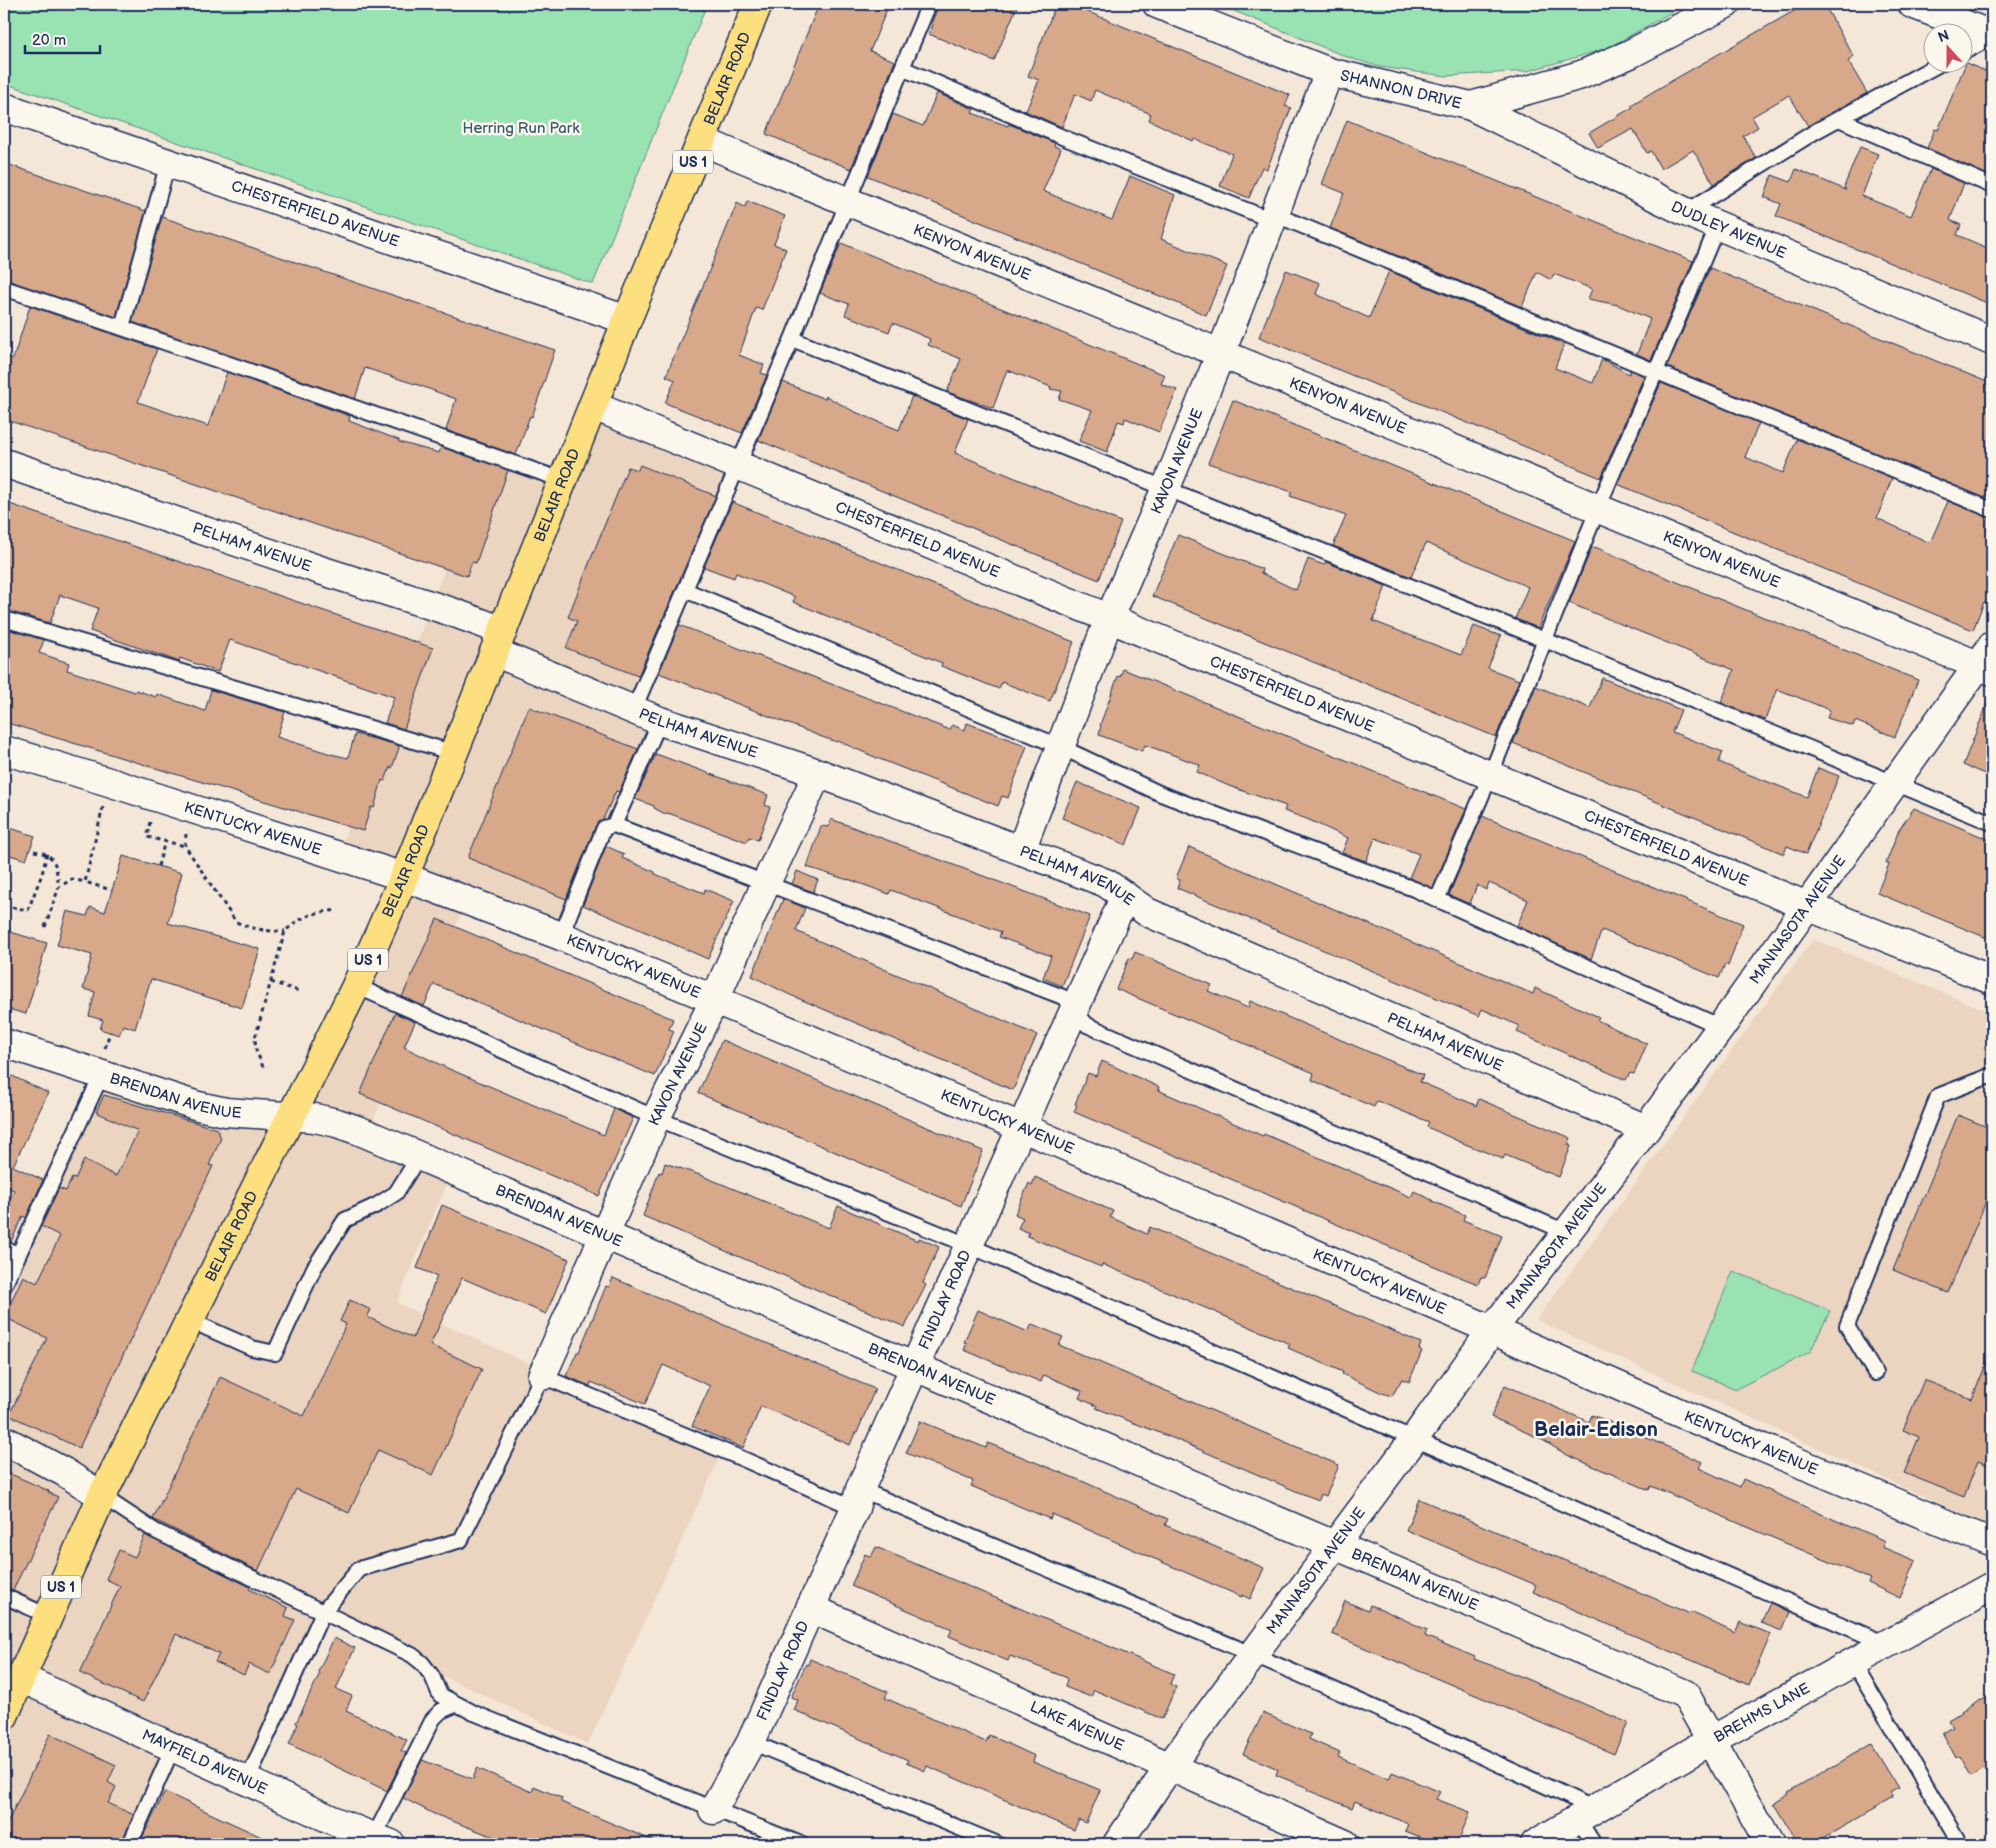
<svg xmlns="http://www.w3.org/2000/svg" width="1996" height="1848" font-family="'Balsamiq Sans',sans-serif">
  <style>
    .built { fill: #ebd4c0 }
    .green { fill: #99e3b2; stroke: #5a8988 }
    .building { fill: #d7a889; stroke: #1b2f5e }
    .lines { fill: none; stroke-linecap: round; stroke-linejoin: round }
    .lane-casing { stroke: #1b2f5e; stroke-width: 18 }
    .street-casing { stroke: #1b2f5e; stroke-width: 31 }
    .secondary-casing { stroke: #1b2f5e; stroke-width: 31 }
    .primary-casing { stroke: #1b2f5e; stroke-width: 31 }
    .path { stroke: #1b2f5e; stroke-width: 3; stroke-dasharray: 4 4; stroke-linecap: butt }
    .lane { stroke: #fbf7ec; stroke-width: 14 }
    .street { stroke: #fbf7ec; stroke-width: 28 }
    .secondary { stroke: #fbf7ec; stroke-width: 28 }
    .primary { stroke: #fddf80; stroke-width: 28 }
    .labels { text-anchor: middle; stroke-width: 5; stroke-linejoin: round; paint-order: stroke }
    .shield { fill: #fbf7ec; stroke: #5e6b89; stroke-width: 1 }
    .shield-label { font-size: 14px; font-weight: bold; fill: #1b2f5e }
    .street-label { font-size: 15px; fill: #1b2f5e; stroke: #fbf7ec }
    .park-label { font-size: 15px; fill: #3a5c73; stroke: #fbf7ec }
    .district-label { font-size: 20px; font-weight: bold; fill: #1b2f5e; stroke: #fbf7ec }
  </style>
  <rect width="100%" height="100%" fill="#f4e7d8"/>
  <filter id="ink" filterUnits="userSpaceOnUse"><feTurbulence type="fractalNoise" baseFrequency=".02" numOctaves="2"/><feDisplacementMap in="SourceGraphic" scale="10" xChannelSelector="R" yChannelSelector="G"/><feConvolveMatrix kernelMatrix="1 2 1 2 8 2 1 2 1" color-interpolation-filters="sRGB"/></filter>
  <g filter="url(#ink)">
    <path class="built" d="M597,408L736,469L639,706L659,714L561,934L469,896L368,1132L453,1169L397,1303L722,1452L588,1744L322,1619L243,1779L178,1750L133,1844H4V1284L103,1075L284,1130L401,877L337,858L486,458L566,485Z
      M1813,939L1992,1013V1527L1536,1320Z"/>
    <path class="green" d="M4,4H707L593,284L4,83Z
      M1217,4H1686L1608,48L1528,71L1446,76L1380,67L1347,57Z
      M1733,1271L1830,1311L1810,1352L1736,1389L1692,1371Z"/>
    <path class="building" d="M819,4H889L870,51L895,61L851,169L766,134Z
      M939,4H1018L994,61L929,34L933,25L931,24Z
      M1056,4H1069L1290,95L1285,106L1291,108L1267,169L1262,167L1249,198L1220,186L1232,154L1194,139L1193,141L1149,120L1151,114L1095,90L1091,101L1075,94L1062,127L1016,107L1026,111L1039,80L1028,76Z
      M1806,4H1824L1854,57L1848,61L1867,93L1808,126L1789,95L1752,117L1758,127L1743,136L1756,158L1714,184L1693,150L1661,169L1651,151L1647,153L1633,129L1598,148L1589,133L1633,107L1631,105L1654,91Z
      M1966,63L1992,74V177L1927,148L1935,129L1938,130Z
      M937,93L974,109L972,113L1008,126L1009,124L1055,143L1054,146L1061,149L1043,191L1062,199L1112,220L1130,176L1175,195L1161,239L1227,266L1206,315L868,176L893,114L923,126Z
      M1347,120L1693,261L1651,360L1637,354L1650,319L1618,305L1588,299L1592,289L1554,274L1551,280L1537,272L1522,307L1330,228L1344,193L1322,184Z
      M1860,147L1878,154L1862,196L1911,216L1931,169L1964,183L1950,220L1961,225L1957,235L1992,250V305L1776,216L1781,204L1764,197L1772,175L1791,182L1796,169L1846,190L1844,187Z
      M4,163L146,211L116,317L4,279Z
      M747,201L785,216L774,244L786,249L762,310L756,308L739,355L764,365L761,373L767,375L742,433L665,403L675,380L666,376L737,203L745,207Z
      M162,217L555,350L532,417L530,416L516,455L446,430L456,399L418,385L365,368L355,399L132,322Z
      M841,243L1165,375L1161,384L1177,390L1159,432L1125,418L1124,423L1118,421L1107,452L1079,441L1092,410L1059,399L1062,391L1050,389L1051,387L1007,370L993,408L947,392L961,359L928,345L930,339L893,323L889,332L845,315L849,304L820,293Z
      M1710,268L1992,384V501L1667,367Z
      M1286,270L1320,283L1316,294L1369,318L1389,271L1564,344L1555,368L1593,383L1602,359L1629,374L1630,370L1644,376L1601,478L1259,337Z
      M30,306L157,349L138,402L208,426L227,372L350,416L349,421L399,440V442L439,453L441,447L508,470L476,563L472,562L467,576L4,419V356L13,359Z
      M783,382L825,399L826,396L853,411L899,430L912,396L968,419L955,453L1121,522L1099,580L758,440Z
      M1661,383L1759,423L1745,457L1783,473L1797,439L1892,478L1877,518L1930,543L1948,501L1992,519V590L1987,603L1984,602L1973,630L1617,484Z
      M1233,400L1575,541L1538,628L1515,619L1528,587L1426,543L1411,577L1333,546L1346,516L1290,496L1292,492L1208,463Z
      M640,465L716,496L638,676L566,648L577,621L568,617L592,556L628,467L638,470Z
      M4,502L433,648L404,729L385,723L394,697L230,640L218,672L180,658L179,662L177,661L90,631L98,608L60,595L50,623L4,610Z
      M732,502L1074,642L1050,701L1002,682L999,689L941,666L942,663L793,602L795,597L736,573L734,578L704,567Z
      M1178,535L1262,569L1261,573L1296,590L1308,559L1324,565L1326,562L1386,586L1373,621L1461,655L1474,626L1501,636L1488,668L1519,680L1496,737L1152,596Z
      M1592,547L1594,548L1595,547L1660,575L1918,680L1895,737L1855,721L1853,726L1827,718L1830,710L1777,689L1765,720L1721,703L1734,670L1569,603Z
      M679,625L950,730L952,725L965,730L967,723L1027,746L1008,798L1002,796L998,806L877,758L838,741L837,742L822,737L659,673Z
      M4,628L44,640L39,653L69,663L67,670L135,692L136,690L156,697L157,694L205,711L211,690L285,712L277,737L331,754L348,758L355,734L398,745L399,748L392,768L390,767L385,781L382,780L374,808L371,807L363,831L4,722Z
      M1123,669L1466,809L1433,888L1409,878L1419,854L1375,838L1366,861L1342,853L1348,838L1307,819L1284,811L1286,806L1229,786L1197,772L1200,765L1168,753L1145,745L1142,751L1099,735L1101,726L1100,725L1118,676L1120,677Z
      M1602,678L1681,710L1672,732L1723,752L1719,762L1740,771L1807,797L1818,768L1839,776L1806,854L1787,846L1784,854L1513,743L1536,686L1590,708Z
      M1991,694H1992V777L1963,765Z
      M529,707L638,749L619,792L616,791L603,819L596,825L566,899L468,858Z
      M656,754L768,795L765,805L770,807L758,840L749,837L747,842L668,813L665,814L654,808V806L635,799Z
      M1077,782L1141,808L1126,845L1062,818Z
      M1914,808L1992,841V940L1877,893L1889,864L1886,863L1899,830Z
      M1482,816L1743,924L1728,966L1725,964L1719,978L1602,930L1591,959L1517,926L1528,900L1489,883L1486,890L1477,885L1470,904L1449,895Z
      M831,819L1090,916L1062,986L1043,978L1051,956L999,937L1001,932L891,890L889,894L848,879V880L807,867L821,826L829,827Z
      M4,826L35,836L26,860L4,853Z
      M606,846L624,854L622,858L655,872V874L704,893L705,889L734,901L708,959L583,905Z
      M1189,847L1533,994L1535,988L1599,1017L1597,1020L1647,1044L1634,1074L1630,1073L1626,1080L1517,1032L1519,1026L1482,1009L1479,1016L1177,888L1180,880L1176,878Z
      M123,856L182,873L168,923L260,949L242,1008L151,979L135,1029L123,1025L119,1035L100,1029L103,1020L89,1016L95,992L83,989L92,955L57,945L67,911L87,916L90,907L105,912Z
      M797,871L818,880L813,892L792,884Z
      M783,899L805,908L796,931L1037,1035L1013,1090L788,994L752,976Z
      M437,919L673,1019L669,1029L674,1031L655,1076L434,984L424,1006L402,997Z
      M4,930L47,943L26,1014L4,1008Z
      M1135,952L1212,985L1208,991L1248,1008L1250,1001L1423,1075L1420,1082L1473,1104L1476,1106L1479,1099L1571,1138L1568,1145L1571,1146L1559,1177L1505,1155L1503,1159L1460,1142L1427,1127L1429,1122L1377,1101L1374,1107L1343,1094L1312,1080L1314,1073L1116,989L1129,958L1132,959Z
      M395,1013L415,1022L404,1047L447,1068L604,1135L614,1109L633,1118L599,1196L360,1094Z
      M722,1040L983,1151L961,1206L698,1093Z
      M1102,1061L1159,1087L1158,1090L1263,1136L1264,1134L1411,1197L1414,1191L1432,1200V1201L1465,1215L1463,1220L1502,1236L1485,1278L1481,1277L1478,1284L1460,1277L1074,1112L1077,1105L1075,1104L1088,1073L1096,1076Z
      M4,1072L48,1093L13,1166L43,1180L26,1218L23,1216L11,1242L4,1240V1211L14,1190L4,1186Z
      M104,1095L217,1129L221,1138L209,1165L213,1166L79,1448L9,1415L47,1338L4,1317L23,1276L37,1283L60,1236L41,1226L59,1188L66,1191L72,1178L75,1179L84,1160L116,1176L138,1131L96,1112Z
      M1958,1115L1992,1129V1187L1948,1293L1893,1270Z
      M665,1163L700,1175L829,1228L838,1206L918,1241L919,1238L939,1247L923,1283L926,1285L905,1327L643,1216L659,1172L662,1173Z
      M1035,1177L1113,1211L1110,1217L1147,1234L1150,1227L1421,1343L1419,1349L1422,1351L1409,1382L1402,1379L1392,1396L1382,1393L1342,1374L1343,1372L1288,1348L1290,1344L1102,1264L1101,1267L1027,1236L1029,1233L1018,1228L1023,1218L1015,1214L1029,1183L1032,1185Z
      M442,1205L569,1259L546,1314L462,1278L430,1345L482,1369L433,1475L378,1450L349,1513L296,1489L258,1571L153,1519L220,1377L304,1416L346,1324L340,1321L350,1300L371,1310L367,1317L413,1338L437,1276L417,1268Z
      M613,1278L875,1389L857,1433H855L850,1445L761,1406L743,1448L692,1426L710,1386L663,1365L645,1404L591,1382L590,1386L566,1376L577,1352H579L606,1286L609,1287Z
      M978,1310L1028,1332L1032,1324L1063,1337L1059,1345L1339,1465L1326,1496L1321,1494L1319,1500L1298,1492L1175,1439L1096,1408L1097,1406L1079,1398L1082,1391L1044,1375L1041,1382L964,1350L967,1343L964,1342Z
      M1991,1352L1992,1467L1978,1461L1964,1497L1904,1473L1919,1437L1903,1430L1924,1380L1972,1399Z
      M1505,1385L1589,1422L1592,1415L1620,1426L1702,1462L1699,1468L1740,1487L1743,1479L1853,1528V1527L1885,1541L1882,1547L1916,1561L1900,1598L1868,1583L1870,1579L1651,1486L1649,1490L1567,1455L1539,1438L1491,1417Z
      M920,1421L986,1448L988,1443L1084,1482L1168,1519L1165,1525L1264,1568L1250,1599L1242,1595V1597L1052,1514L1050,1519L971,1486L973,1481L906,1453Z
      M4,1471L49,1491L48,1492L58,1497L13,1590L4,1587Z
      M1419,1499L1651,1597L1690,1614L1691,1612L1735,1633L1740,1622L1771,1634L1749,1685L1533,1592L1536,1585L1406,1530Z
      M145,1535L250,1587L249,1589L288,1608L285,1616L295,1620L270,1674L249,1664L244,1675L215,1662L219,1654L176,1634L143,1702L80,1673L120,1586L106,1579L119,1550L135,1557Z
      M876,1547L1174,1674L1170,1684L1176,1687L1162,1719L1094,1690L1091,1697L1065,1687L1067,1679L1065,1677L1010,1656L1008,1661L949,1636L952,1629L851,1586L865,1554L871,1557Z
      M1345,1601L1368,1611L1370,1605L1381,1609L1427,1630L1425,1636L1475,1657L1474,1659L1515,1674L1628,1723L1614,1754L1332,1634Z
      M1770,1603L1790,1612L1782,1631L1761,1623Z
      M334,1638L355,1648L336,1689L352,1696L346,1711L407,1740L401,1751L406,1753L387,1791L289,1744L298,1724L296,1723L320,1673L318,1672Z
      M810,1659L888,1692L885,1698L986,1742L989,1735L1035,1756L1033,1762L1100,1790L1086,1823L1079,1820L1074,1830L927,1766L925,1771L916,1767L906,1763L908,1760L794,1710L798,1700L791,1697L806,1664L808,1665Z
      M1992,1693V1763L1971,1776L1960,1756L1956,1758L1942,1732L1952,1726L1948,1720Z
      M1263,1713L1311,1734L1309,1739L1340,1753L1338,1757L1389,1779L1392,1772L1440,1792L1436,1799L1470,1812L1457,1844H1439L1405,1831L1408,1824L1355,1801L1352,1808L1307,1790L1308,1788L1276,1775L1278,1769L1243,1754Z
      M50,1734L116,1765L108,1782L116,1787L108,1803L134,1815L121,1844H4V1830Z
      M1871,1744L1898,1788L1890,1793L1893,1798L1813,1844H1798L1774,1804L1789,1795L1788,1793Z
      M422,1760L473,1779L477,1768L532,1792L534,1786L562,1798L561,1802L661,1844H512L434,1814L403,1798Z
      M165,1792L216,1816L277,1844H139Z"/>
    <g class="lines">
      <defs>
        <path id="lane" d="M929,4L902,68L1067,139L1264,217L1276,215L1992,510
          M1964,52L1992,37
          M1839,119L1992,186
          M1686,212L1816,131L1943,62
          M4,288L229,364L562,480
          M122,327L168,163
          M792,339L1545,640L1992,823
          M685,590L1061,747L1161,794L1414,889L1721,1027
          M4,619L454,753
          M634,709L792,339L902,68
          M660,721L614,825L1063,997L1087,1025L1566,1232
          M1437,900L1490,776L1598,508L1718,225
          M561,936L604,828L614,825
          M356,986L656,1118L968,1245L1886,1644
          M4,1249L19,1254
          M4,1286L102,1074
          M189,1320L252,1348L275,1353L314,1268L345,1220L377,1205L396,1193L419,1156
          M1875,1373L1847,1326L1938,1096L1992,1075
          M860,1489C991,1546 1122,1600 1254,1655C1369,1704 1482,1756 1595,1809
          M102,1496L155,1531L412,1655L422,1663L432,1676L440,1695L474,1713L801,1844
          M4,1596L48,1616
          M1853,1662L1961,1844
          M751,1742L998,1844
          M247,1781L323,1612L359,1569L461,1540L542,1376L743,1459L855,1508
          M1578,1819L1594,1844
          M374,1837L433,1719L441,1711L457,1704
          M130,1844L173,1747"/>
        <g id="street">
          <path id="s1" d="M1157,4L1329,72L1471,106L1581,75L1630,54L1726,4"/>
          <path d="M1912,4L1992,35"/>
          <path id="s2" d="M1471,106L1686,212L1992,341"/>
          <path id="s3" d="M702,141C853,205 1005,265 1156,327C1435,441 1714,556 1992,671"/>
          <path id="s4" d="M594,406L1807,906L1992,980"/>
          <path id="s5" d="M4,463L320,570L452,612L503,631"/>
          <path id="s6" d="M494,652L660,721L818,773L1106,883L1147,912L1646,1129"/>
          <path id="s7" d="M4,750L109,782L404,877L561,936L1021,1127L1492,1330L1689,1417L1992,1543"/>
          <path id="s8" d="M1021,850L1109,619L1166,488L1221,353L1329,72"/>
          <path id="s9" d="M4,1043L198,1106L226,1112L315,1118L337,1123L360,1131L1685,1694L1770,1844"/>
          <path id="s10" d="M542,1376L656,1118L715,999L766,883L818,773"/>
          <path d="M4,1440L64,1472L102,1496"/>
          <path id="s11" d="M810,1608L1345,1844"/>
          <path id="s12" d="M21,1678L339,1823L391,1844"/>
          <path id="s13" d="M713,1810L751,1742L855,1508L860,1489L1125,896"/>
          <path id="s14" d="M1535,1844L1710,1741L1992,1586"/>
        </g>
        <g id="secondary">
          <path id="s15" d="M4,107L627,320"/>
          <path id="s16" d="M1117,1844L1170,1766L1414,1439L1492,1330L1646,1129L1721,1027L1992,646"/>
        </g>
        <g id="primary">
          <path id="s17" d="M4,1716L102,1496L356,986L404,877L627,320L758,4"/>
        </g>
      </defs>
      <use href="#lane" class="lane-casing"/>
      <use href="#street" class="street-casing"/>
      <use href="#secondary" class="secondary-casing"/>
      <use href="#primary" class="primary-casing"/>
      <path class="path" d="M103,807L85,882L111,890
        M150,822L147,837L185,846
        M186,834L185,846L236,922C253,929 267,932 285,931
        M34,851C58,855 55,865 59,886
        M158,866L165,841
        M4,906L28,910L42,874L47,853
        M45,927L59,887L72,879L85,882
        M271,982L299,991
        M105,1048L110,1032
        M263,1067L256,1050L255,1038L285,931C305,914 313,913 338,910"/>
      <use href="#lane" class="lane"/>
      <use href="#street" class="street"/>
      <use href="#secondary" class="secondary"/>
      <use href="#primary" class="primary"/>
    </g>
  </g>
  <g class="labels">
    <g class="shield">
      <rect x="673" y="150.5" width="40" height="23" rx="4"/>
      <rect x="348" y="948.5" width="40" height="23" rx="4"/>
      <rect x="41" y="1575.5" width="40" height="23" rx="4"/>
    </g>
    <g class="shield-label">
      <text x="693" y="167">US 1</text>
      <text x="368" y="965">US 1</text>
      <text x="61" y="1592">US 1</text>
    </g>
    <g class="street-label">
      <text dy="5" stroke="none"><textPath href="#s17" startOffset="1791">BELAIR ROAD</textPath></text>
      <text dy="5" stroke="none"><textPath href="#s1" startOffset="259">SHANNON DRIVE</textPath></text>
      <text dy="5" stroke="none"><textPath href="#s15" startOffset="329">CHESTERFIELD AVENUE</textPath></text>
      <text dy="5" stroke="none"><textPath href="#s2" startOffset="286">DUDLEY AVENUE</textPath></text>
      <text dy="5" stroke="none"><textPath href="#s3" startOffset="292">KENYON AVENUE</textPath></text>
      <text dy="5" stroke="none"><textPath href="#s3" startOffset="698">KENYON AVENUE</textPath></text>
      <text dy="5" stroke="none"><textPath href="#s8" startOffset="419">KAVON AVENUE</textPath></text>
      <text dy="5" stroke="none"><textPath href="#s17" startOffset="1341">BELAIR ROAD</textPath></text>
      <text dy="5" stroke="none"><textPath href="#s4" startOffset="350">CHESTERFIELD AVENUE</textPath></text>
      <text dy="5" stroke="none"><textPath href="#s5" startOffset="262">PELHAM AVENUE</textPath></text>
      <text dy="5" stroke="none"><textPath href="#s3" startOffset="1102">KENYON AVENUE</textPath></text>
      <text dy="5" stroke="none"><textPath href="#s4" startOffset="755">CHESTERFIELD AVENUE</textPath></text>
      <text dy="5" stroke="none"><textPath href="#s6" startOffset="220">PELHAM AVENUE</textPath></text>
      <text dy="5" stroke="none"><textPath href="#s7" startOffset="261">KENTUCKY AVENUE</textPath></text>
      <text dy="5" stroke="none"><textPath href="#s4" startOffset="1160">CHESTERFIELD AVENUE</textPath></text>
      <text dy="5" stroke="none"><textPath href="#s17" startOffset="936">BELAIR ROAD</textPath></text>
      <text dy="5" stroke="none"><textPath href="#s6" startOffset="625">PELHAM AVENUE</textPath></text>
      <text dy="5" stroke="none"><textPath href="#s16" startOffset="1148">MANNASOTA AVENUE</textPath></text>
      <text dy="5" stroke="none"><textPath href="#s7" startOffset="666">KENTUCKY AVENUE</textPath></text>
      <text dy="5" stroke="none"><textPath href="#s6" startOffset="1030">PELHAM AVENUE</textPath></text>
      <text dy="5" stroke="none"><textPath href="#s10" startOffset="331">KAVON AVENUE</textPath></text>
      <text dy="5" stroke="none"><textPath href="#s9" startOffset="180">BRENDAN AVENUE</textPath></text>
      <text dy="5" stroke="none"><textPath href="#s7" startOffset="1071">KENTUCKY AVENUE</textPath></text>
      <text dy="5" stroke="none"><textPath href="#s9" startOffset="585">BRENDAN AVENUE</textPath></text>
      <text dy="5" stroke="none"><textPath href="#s17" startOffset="531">BELAIR ROAD</textPath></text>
      <text dy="5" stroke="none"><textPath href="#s16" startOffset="742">MANNASOTA AVENUE</textPath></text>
      <text dy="5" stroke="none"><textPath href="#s7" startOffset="1476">KENTUCKY AVENUE</textPath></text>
      <text dy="5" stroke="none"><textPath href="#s13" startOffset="561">FINDLAY ROAD</textPath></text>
      <text dy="5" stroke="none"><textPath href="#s9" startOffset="990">BRENDAN AVENUE</textPath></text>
      <text dy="5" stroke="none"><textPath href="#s7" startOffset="1881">KENTUCKY AVENUE</textPath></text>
      <text dy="5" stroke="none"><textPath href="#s16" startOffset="338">MANNASOTA AVENUE</textPath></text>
      <text dy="5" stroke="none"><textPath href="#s9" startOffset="1515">BRENDAN AVENUE</textPath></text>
      <text dy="5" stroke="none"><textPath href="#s13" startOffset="156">FINDLAY ROAD</textPath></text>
      <text dy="5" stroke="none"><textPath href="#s14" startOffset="262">BREHMS LANE</textPath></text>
      <text dy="5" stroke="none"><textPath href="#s11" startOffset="292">LAKE AVENUE</textPath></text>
      <text dy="5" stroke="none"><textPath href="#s12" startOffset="202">MAYFIELD AVENUE</textPath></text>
    </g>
    <g class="park-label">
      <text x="521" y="133">Herring Run Park</text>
    </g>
    <g class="district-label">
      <text x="1596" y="1436">Belair-Edison</text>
    </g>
  </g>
  <rect width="1996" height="1848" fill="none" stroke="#fbf7ec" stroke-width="20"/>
  <rect x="10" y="10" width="1976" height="1828" fill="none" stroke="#1b2f5e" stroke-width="2" filter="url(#ink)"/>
  <g transform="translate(1948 48) rotate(339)"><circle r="24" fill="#fbf7ec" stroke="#a1a7b3"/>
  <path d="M0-4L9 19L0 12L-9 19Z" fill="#d1495b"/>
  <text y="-8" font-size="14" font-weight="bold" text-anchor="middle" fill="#1b2f5e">N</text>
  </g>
  <path d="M25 45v8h75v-8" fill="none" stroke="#1b2f5e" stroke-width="2.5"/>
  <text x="32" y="45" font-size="15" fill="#1b2f5e" stroke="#fbf7ec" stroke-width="4" paint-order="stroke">20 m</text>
</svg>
